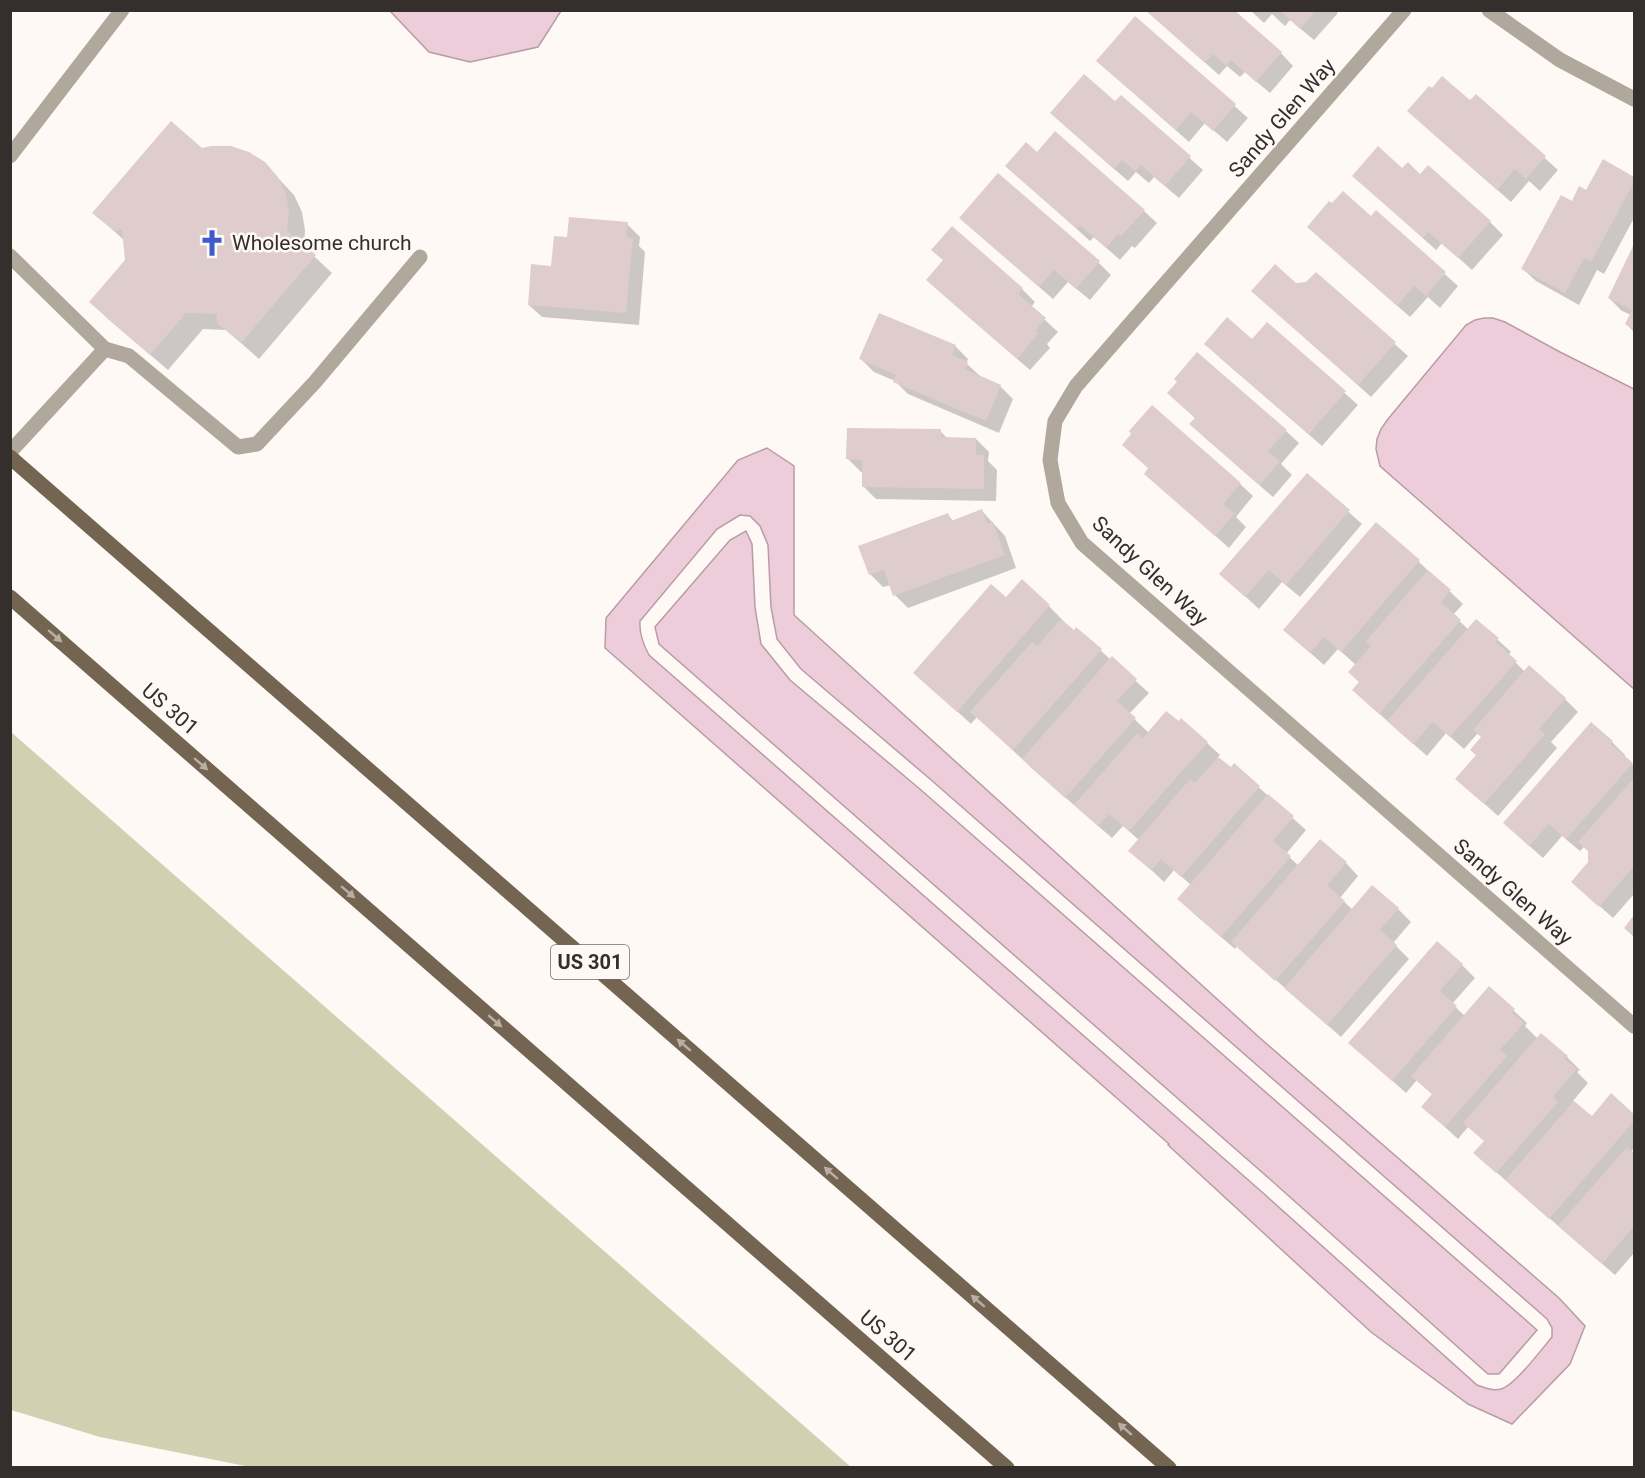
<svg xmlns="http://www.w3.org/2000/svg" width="1645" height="1478" font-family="Roboto,sans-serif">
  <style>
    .green { fill: #d3d0b2 }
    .water { fill: #eecdda; stroke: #b69da6; stroke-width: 1.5; fill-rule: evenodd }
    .shadow { fill: #0003 }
    .building { fill: #decdcc }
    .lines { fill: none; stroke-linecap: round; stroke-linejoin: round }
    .service { stroke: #b1a89d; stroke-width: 15 }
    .minor { stroke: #b1a89d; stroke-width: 15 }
    .primary { stroke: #746552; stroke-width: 15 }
    .oneway { fill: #baafa4 }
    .labels { text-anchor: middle; stroke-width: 5; stroke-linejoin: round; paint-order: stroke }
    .shield { fill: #fff9f6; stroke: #716b69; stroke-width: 1.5 }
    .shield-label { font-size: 20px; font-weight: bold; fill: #342e2c }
    .street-label { font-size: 21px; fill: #342e2c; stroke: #fff9f6 }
    .poi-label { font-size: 21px; fill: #342e2c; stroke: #fff9f6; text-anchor: start }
  </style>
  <rect width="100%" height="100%" fill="#fff9f6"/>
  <path class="green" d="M11,732L851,1467H250L100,1437L11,1410Z"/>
  <path class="water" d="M390,11H561L538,47L470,62L429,52Z
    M1484,318H1493L1505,322L1560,352L1634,389V689L1380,466L1376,449L1377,439L1381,429L1388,419L1466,325L1475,320Z
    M767,448L794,466V615L1260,1038L1559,1298L1585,1326L1570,1364L1512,1424L1468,1404L1371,1332L1168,1145L1169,1144L605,648L606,618L738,460ZM740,515L750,516L760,526L768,545L771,607L777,639L801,669L930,779L1547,1319L1552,1328V1337C1541,1350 1515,1385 1501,1389C1492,1391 1485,1388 1477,1385L1262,1192L649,655C643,644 639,633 640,621L717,529Z
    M746,531L752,544L755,607L761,644L790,680L921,790L1537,1330L1499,1374H1488L1272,1181L659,644L655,627L730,540Z"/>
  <path class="shadow" d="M1146,10L1281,53L1293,66L1270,93L1245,72L1240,77L1227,66L1219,75Z
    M1250,10H1335L1338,13L1314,40L1290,20L1285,26L1272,14L1264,23Z
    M1135,18L1248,118L1227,142L1205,123L1189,142L1111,73Z
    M1476,96L1558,170L1540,191L1529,181L1511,202L1422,124L1470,102Z
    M1121,97L1203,170L1179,198L1154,177L1149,183L1136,172L1128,181L1065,126L1116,103Z
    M201,150L264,163L294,195L302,212L305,230L304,247L332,273L259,359L226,330L203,329L168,370L108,319L91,302L127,260L124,240L94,213Z
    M1037,154L1144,211L1157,223L1135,248L1132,246L1120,260L1094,237L1090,241L1007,166Z
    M1603,161L1634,178V218L1604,274L1597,270L1579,305L1536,281L1523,269L1572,203L1587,192Z
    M1403,171L1420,176L1490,222L1503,235L1472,270L1442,243L1436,250L1354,176Z
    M1376,212L1458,286L1440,308L1428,297L1410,317L1322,239L1371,218Z
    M627,224L640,237L639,246L645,252L639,325L542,317L529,305L553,268L568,238Z
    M952,228L1022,289L1035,302L1031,307L1058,332L1047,344L1050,348L1030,370L941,293L944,261Z
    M974,230L1099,263L1111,275L1090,300L1068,282L1053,299Z
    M1634,247V332L1626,324L1631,315L1622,311L1609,298Z
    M1316,274L1408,356L1371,397L1253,291L1307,283Z
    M1267,324L1358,405L1322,446L1219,357L1252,341Z
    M955,346L968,359L966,363L980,376L1000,386L1013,399L999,433L908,394L895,381L874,372L861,359Z
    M1169,393L1286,431L1299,443L1281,464L1292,475L1273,497L1204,437L1196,419Z
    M940,431L948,439H976L989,452L988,461L997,470L996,501L876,499L863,486V472H861L848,459Z
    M1133,434L1240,484L1253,496L1236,517L1246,527L1229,548L1159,486Z
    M1307,475L1362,524L1300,597L1282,582L1259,609L1221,574Z
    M982,511L1005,536L1016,568L908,608L895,595L891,585L883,587L870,574L948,515L954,522Z
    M1376,525L1419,562L1463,604L1453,615L1469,630L1477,621L1511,652L1508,655L1525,672L1565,699L1578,712L1551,742L1557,748L1498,816L1457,779L1478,755L1483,737L1478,733L1464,749L1446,733L1427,756L1367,703L1356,665L1338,649L1324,665L1298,642Z
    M1022,582L1049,606L1074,632L1077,629L1111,660L1112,659L1149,693L1129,714L1149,733L1207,743L1220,755L1217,758L1231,769L1234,765L1306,830L1286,854L1299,866L1346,863L1358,876L1340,898L1353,910L1398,909L1411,922L1393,943L1409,959L1341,1037L1237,946L1235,949L1192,912L1191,885L1174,870L1164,882L1130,850L1139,840L1123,826L1112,838L1036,772L977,717L971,724L915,673L1006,600Z
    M1591,724L1612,742L1625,755L1624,757L1634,766V894L1613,918L1586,894L1590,863L1589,852L1584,847L1580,851L1562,836L1543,858L1518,836Z
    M1462,965L1475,978L1452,1004L1465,1016L1489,988L1527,1023L1525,1026L1538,1039L1567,1057L1580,1070L1577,1072L1588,1083L1573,1101L1592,1118L1611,1095L1634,1116V1148L1631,1152L1634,1155V1253L1615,1275L1488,1165L1485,1141L1469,1126L1458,1139L1436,1119L1433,1095L1417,1080L1406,1093L1350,1043Z"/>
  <path class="building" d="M1145,10H1234L1282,52L1256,82L1231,60L1226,66L1213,54L1205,63Z
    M1280,10H1316L1300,29Z
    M1135,16L1236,104L1213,131L1191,112L1176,130L1096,61Z
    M1084,74L1115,101L1121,95L1191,156L1165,186L1141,165L1135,171L1122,160L1114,169L1050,113Z
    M1442,76L1470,100L1476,94L1546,156L1526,179L1515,169L1497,190L1407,111L1429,86L1432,88Z
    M171,121L202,148L211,146H231L249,152L265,162L277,176L286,193L289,212L287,231L316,255L241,343L217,323V314L186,313L150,355L89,302L125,260L122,230L114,231L92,213Z
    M1055,131L1145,210L1121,236L1118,234L1106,248L1080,225L1077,229L1005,166L1026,142L1037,152Z
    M1378,146L1402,168L1408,162L1420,174L1428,165L1491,221L1458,258L1428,232L1423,238L1352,176Z
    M1603,159L1634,177V182L1591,262L1584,258L1565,293L1521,269L1561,195L1572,201L1579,186L1586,190Z
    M998,173L1100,261L1076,289L1054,270L1039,287L959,218Z
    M1343,191L1371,216L1376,210L1446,272L1426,296L1414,286L1397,306L1307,227L1329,201L1332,203Z
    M569,217L628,222L626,237L633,238L626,313L528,305L531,264L551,266L554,236L567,237Z
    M952,226L1023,288L1018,294L1046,318L1035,331L1038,334L1017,359L926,280L943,260L931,250Z
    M1634,244V329L1625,324L1632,310L1608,298Z
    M1275,264L1296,283L1306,282L1316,272L1396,342L1358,385L1251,291Z
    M879,313L956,345L952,355L968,362L965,369L1001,385L986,421L893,382L896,375L859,359Z
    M1227,317L1252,339L1267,322L1346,391L1309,434L1204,344Z
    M1197,352L1287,430L1268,451L1280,461L1260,485L1189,424L1195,418L1167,393L1177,382L1174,379Z
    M1152,405L1241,483L1223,504L1235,513L1215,536L1144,474L1148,468L1122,445L1131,434L1129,431Z
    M847,428L941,429V437L976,438V455H984V489L862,487V460L846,459Z
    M1307,473L1350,510L1286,585L1269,570L1245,597L1219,574Z
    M982,509L987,524L993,522L1005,555L893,596L884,570L869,575L858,546L948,513L951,521Z
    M1376,522L1420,560L1341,652L1324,637L1310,653L1283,630Z
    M1428,570L1451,590L1441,602L1461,620L1379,714L1352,690L1359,682L1348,672L1371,646L1366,641Z
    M1022,579L1050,605L957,712L913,673L991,584L1006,597Z
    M1061,619L1074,630L1076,627L1102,649L1013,750L970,712L1032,642L1037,646Z
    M1476,619L1499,638L1496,642L1517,661L1450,737L1433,722L1413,744L1387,721Z
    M1112,656L1137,679L1117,701L1136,718L1065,798L1022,759Z
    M1529,665L1566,698L1539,729L1545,734L1484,804L1455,779L1476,755L1470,750L1481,737L1473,730Z
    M1166,711L1179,721L1181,718L1208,742L1129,831L1109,814L1098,826L1074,805L1137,733L1143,738Z
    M1591,722L1613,741L1611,744L1633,763L1566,839L1549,824L1529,846L1503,823Z
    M1218,757L1231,767L1234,763L1260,786L1181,877L1161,859L1151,870L1128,851L1190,779L1195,783Z
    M1634,778V866L1599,907L1571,882L1588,862V851L1578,842Z
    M1268,794L1294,816L1273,841L1291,856L1221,937L1177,899Z
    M1320,839L1347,862L1327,885L1345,901L1275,981L1231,942Z
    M1372,885L1399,908L1380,930L1397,945L1327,1025L1284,988Z
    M1634,915V937L1624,928Z
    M1437,941L1463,964L1440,991L1457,1006L1392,1081L1348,1043Z
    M1489,986L1515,1009L1512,1013L1524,1023L1500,1050L1507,1056L1445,1127L1421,1107L1432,1094L1411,1076Z
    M1541,1033L1568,1056L1565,1059L1577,1069L1553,1097L1558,1102L1496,1173L1473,1153L1484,1141L1463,1123Z
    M1611,1093L1634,1114V1121L1549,1219L1505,1180L1574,1101L1592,1116Z
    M1627,1147L1634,1153V1226L1602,1264L1558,1226Z"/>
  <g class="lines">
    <path class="service" d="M10,156L122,10
      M10,256L105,349L129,356L238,447L257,444L315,382L420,257
      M10,452L105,349"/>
    <path class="minor" d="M1404,10L1076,386L1055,421L1050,460L1058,503L1082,543L1634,1026
      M1489,10L1560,60L1634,99"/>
    <path class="primary" d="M10,457L1169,1468
      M10,597L1007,1468"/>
  </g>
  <defs><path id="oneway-solid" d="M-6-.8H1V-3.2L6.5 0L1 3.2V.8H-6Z" transform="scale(1.5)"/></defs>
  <g class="oneway">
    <use href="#oneway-solid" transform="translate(55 636) rotate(41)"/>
    <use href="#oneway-solid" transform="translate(201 764) rotate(41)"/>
    <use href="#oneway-solid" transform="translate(348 892) rotate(41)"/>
    <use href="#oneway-solid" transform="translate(495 1021) rotate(41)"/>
    <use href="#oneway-solid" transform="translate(684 1045) rotate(-139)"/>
    <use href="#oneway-solid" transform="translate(831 1173) rotate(-139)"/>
    <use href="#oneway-solid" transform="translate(978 1301) rotate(-139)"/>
    <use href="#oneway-solid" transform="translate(1125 1429) rotate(-139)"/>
  </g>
  <defs>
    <symbol id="church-bare" viewBox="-9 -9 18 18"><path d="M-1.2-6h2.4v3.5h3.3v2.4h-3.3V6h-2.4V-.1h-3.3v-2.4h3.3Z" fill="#3e5acc" stroke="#fff9f6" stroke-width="2.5" paint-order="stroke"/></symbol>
  </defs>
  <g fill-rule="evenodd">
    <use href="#church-bare" x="193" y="224" width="38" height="38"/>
  </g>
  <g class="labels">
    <rect class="shield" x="551" y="945" width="78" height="34" rx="4.5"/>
    <g class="shield-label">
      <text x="590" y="969">US 301</text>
    </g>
    <g class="street-label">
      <text transform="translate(1282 118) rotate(-49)" y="7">Sandy Glen Way</text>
      <text transform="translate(1150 571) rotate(43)" y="7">Sandy Glen Way</text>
      <text transform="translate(170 709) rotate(41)" y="7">US 301</text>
      <text transform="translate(1513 892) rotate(41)" y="7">Sandy Glen Way</text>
      <text transform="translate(888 1336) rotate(41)" y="7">US 301</text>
    </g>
    <g class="poi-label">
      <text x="232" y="250">Wholesome church</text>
    </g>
  </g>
  <rect width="1645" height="1478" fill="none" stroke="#342e2c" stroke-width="24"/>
</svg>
